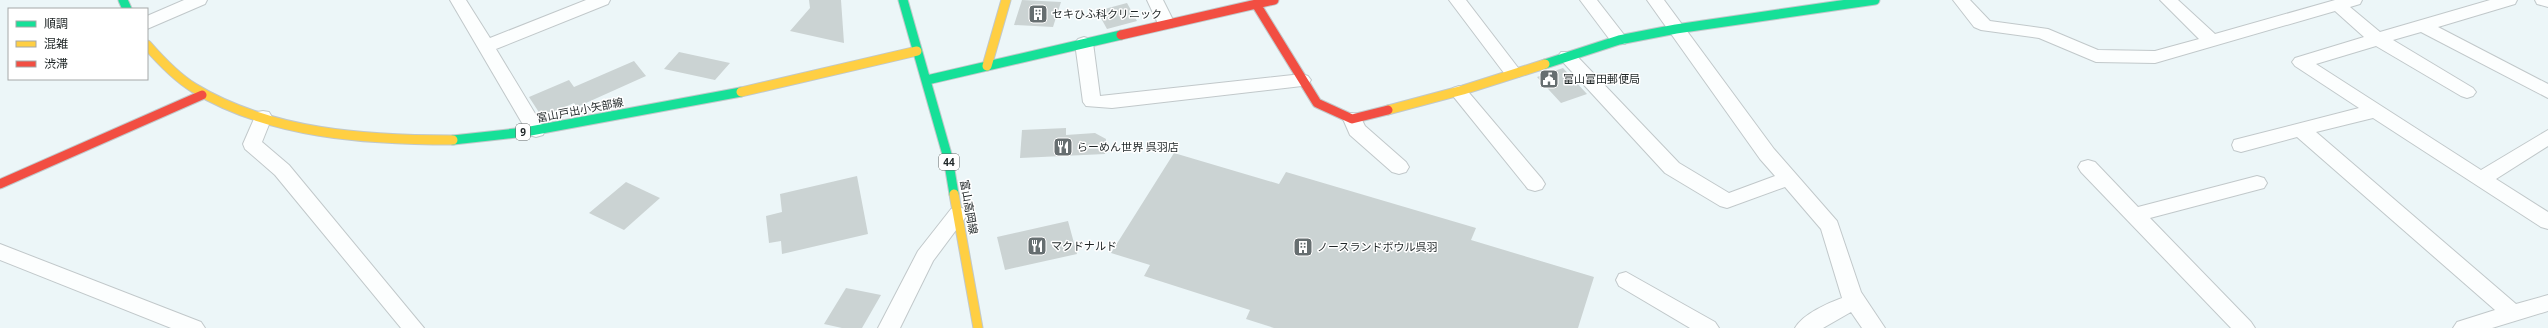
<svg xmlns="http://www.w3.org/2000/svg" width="2548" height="328" font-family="'Noto Sans','Noto Sans JP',sans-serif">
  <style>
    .building { fill: #cbd3d3 }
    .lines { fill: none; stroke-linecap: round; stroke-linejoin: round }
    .street-casing { stroke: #c1c8ca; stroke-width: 2 }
    .fast-casing { stroke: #c1c8ca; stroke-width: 11 }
    .slow-casing { stroke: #c1c8ca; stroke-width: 11 }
    .jam-casing { stroke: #c1c8ca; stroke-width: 11 }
    .street { fill: #fcfefe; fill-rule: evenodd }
    .fast { stroke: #16e098; stroke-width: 9 }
    .slow { stroke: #ffcf43; stroke-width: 9 }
    .jam { stroke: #f24e42; stroke-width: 9 }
    .labels { text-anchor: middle; stroke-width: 3; stroke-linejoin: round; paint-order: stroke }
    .shield { fill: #fff; stroke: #626667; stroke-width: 1 }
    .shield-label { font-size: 10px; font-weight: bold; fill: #1e2526 }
    .poi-label { font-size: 11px; fill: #1e2526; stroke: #fff; text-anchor: start }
    .street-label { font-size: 11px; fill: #1e2526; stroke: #fff }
  </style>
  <rect width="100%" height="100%" fill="#ecf6f8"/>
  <path class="building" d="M809,0H841L844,43L790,31L810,8Z
    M1022,0L1061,2L1053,27L1014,25Z
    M1127,3L1137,21L1107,29L1097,11Z
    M679,52L730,63L715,80L664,69Z
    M634,61L646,76L577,107L574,103L542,117L529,97L569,80L574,87Z
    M1563,68L1587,94L1561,103L1537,77Z
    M1066,128V135L1095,133L1106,139L1105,154L1020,158L1022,130Z
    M1174,153L1279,184L1286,172L1476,228L1471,240L1594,277L1578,328H1274L1246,319L1250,310L1144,276L1150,265L1111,253Z
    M857,176L868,234L782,254L781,241L769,243L766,216L782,212L780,194Z
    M626,182L660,198L624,230L589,213Z
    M1068,221L1077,254L1005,270L997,237Z
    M846,288L881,295L862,328H842L824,324Z"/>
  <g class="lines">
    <defs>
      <path id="street" d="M184,0H207L205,4L147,29V16Z
        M450,0H466L490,38L586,0H610L608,4L496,49L545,130L543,135L536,137L529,135Z
        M1147,0H1163L1175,24L1172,28H1160Z
        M1449,0H1466L1519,69L1522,73L1519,77H1507Z
        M1580,0H1597L1625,36L1628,40L1625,44H1613Z
        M1647,0H1664L1774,149L1837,221L1861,292L1885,328H1862L1851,312L1823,328H1795C1803,314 1828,303 1842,298L1821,229L1785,187L1727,208L1720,206L1665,173L1561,60L1558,56L1561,52H1573L1679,163L1729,193L1775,176L1760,159Z
        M1953,0H1970L1990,21L2048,29L2098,50L2155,51L2199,39L2160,0H2178L2215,34L2335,0H2362L2360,4L2350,7L2380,32L2490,0H2517L2515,4L2438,27L2548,84V98L2421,32L2393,40L2473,88L2476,92L2473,96L2467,98L2461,96L2376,46L2316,64L2481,170L2548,130V146L2496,179L2548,212V229L2541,227L2373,118L2316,132L2516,304L2548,295V311L2492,328H2453L2457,322L2495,310L2297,137L2241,152L2234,150L2232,145L2234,140L2359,108L2295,66L2292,62L2295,58L2364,37L2335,11L2155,63L2096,62L2039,38L1981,30L1974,27Z
        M2535,0H2548V7L2537,4Z
        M1084,37L1090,39L1093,43L1100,96L1302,74L1308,76L1311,80L1308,84L1302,86L1112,108L1086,106L1083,102L1075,43L1078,39Z
        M1459,86L1465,88L1542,179L1545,184L1542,189L1535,191L1528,189L1453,96L1450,92L1453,88Z
        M263,111L269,112L272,117L262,142L289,165L424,328H401L275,175L245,149L243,144L257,112Z
        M1352,113L1359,114L1365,126L1406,162L1409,167L1406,172L1399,174L1392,172L1350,135L1343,119L1345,114Z
        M2088,160L2095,162L2138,207L2257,176L2264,178L2267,183L2264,188L2150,218L2251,322L2255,328H2231L2081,172L2078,167L2081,162Z
        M958,207L965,209L968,214L933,261L900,328H878L918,251L951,209Z
        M0,244L201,322L205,328H171L0,260Z
        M1626,272L1715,322L1719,328H1690L1619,286L1616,280L1619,274Z"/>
      <path id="fast" d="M123,0L127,9
        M903,0L948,158L954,194
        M1545,64L1619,40L1676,29L1875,0
        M927,80L1121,35
        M453,140L525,132L741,92"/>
      <path id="slow" d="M147,45C161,61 176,77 194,88C270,134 366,140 453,140
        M987,66L1006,0
        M741,92L917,51
        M1388,110L1463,90L1545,64
        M954,194L978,328"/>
      <path id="jam" d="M1256,4L1317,103L1352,119L1388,110
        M1121,35L1274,0
        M0,184L202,95"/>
    </defs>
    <use href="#street" class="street-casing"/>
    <use href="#fast" class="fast-casing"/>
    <use href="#slow" class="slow-casing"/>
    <use href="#jam" class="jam-casing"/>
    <use href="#street" class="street"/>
    <use href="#fast" class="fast"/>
    <use href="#slow" class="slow"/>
    <use href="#jam" class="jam"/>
  </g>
  <defs>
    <symbol id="building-square" viewBox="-11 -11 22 22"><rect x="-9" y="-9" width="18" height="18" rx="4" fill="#666e70" stroke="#fff"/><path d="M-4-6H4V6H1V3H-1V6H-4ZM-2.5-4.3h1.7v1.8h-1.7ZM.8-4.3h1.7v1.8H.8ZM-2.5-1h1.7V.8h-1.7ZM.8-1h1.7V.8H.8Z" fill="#fff"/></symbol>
    <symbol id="civic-square" viewBox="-11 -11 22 22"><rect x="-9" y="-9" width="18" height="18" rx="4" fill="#666e70" stroke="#fff"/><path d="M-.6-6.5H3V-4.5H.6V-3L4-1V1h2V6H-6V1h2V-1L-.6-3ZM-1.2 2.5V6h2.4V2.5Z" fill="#fff"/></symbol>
    <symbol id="restaurant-square" viewBox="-11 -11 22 22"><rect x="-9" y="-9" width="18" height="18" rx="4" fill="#666e70" stroke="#fff"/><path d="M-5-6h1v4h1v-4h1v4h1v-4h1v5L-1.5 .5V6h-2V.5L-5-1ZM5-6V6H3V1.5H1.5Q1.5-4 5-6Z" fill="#fff"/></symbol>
  </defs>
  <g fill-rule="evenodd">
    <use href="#building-square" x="1027" y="3" width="22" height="22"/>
    <use href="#civic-square" x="1538" y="68" width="22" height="22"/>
    <use href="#restaurant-square" x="1052" y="136" width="22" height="22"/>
    <use href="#restaurant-square" x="1026" y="235" width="22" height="22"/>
    <use href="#building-square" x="1292" y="236" width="22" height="22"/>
  </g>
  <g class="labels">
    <g class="shield">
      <rect x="516" y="124" width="14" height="16" rx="3"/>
      <rect x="939" y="154" width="20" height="16" rx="3"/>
    </g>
    <g class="shield-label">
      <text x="523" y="136">9</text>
      <text x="949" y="166">44</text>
    </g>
    <g class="poi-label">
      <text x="1052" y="18">セキひふ科クリニック</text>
      <text x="1563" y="83">富山富田郵便局</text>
      <text x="1077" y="151">らーめん世界 呉羽店</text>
      <text x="1051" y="250">マクドナルド</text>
      <text x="1317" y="251">ノースランドボウル呉羽</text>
    </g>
    <g class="street-label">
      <text transform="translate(580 110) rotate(-11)" y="4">富山戸出小矢部線</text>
      <text transform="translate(969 207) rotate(80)" y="4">富山高岡線</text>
    </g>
  </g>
  <rect x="8" y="8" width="140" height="72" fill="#ffffff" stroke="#a5a8a8"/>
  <rect x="16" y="21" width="20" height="6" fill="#16e098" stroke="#a5a8a8"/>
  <text x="44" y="28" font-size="12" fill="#1e2526">順調</text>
  <rect x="16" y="41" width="20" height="6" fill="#ffcf43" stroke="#a5a8a8"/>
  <text x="44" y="48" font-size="12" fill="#1e2526">混雑</text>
  <rect x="16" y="61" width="20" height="6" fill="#f24e42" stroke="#a5a8a8"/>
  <text x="44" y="68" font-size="12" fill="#1e2526">渋滞</text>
</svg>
